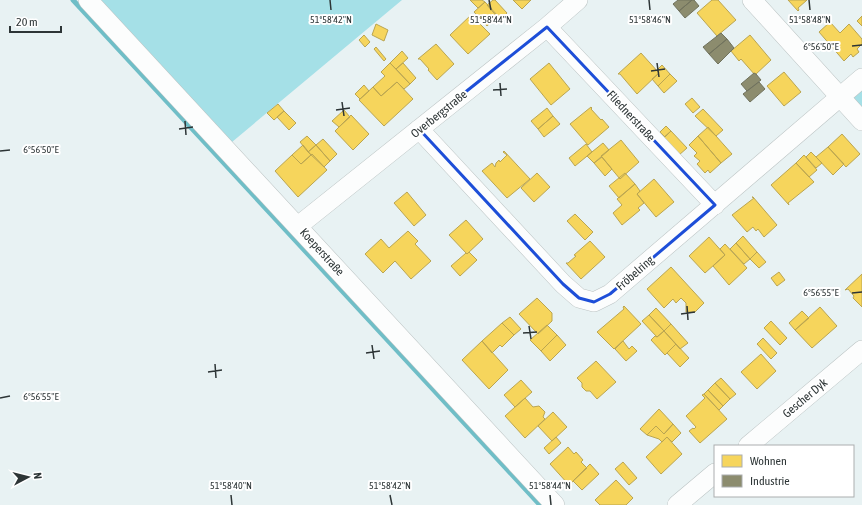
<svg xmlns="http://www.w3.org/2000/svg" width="862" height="505" font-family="'Asap Condensed',sans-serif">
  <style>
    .grass { fill: #a5e0e7 }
    .homes { fill: #f6d55c; stroke: #baa551 }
    .industry { fill: #8c8c6e; stroke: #70725d }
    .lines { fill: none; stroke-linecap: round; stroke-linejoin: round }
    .stream { stroke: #6fbec7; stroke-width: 5 }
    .minor-casing { stroke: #bbc3c3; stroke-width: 20 }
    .minor { stroke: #fcfdfd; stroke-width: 19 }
    .marked { fill: none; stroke: #1d4ed8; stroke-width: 3; stroke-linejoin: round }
    .ticks { fill: none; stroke: #2d3536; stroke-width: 1.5 }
    .labels { text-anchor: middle; stroke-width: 4; stroke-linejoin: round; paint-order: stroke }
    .street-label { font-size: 12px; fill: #2d3536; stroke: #fff }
    .ticks-label { font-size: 10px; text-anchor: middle; fill: #2d3536; stroke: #fff; stroke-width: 4; stroke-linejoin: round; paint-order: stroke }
  </style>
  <rect width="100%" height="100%" fill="#e8f2f3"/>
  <path class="grass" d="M99,0H402L232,142Z
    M862,90V107L853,98Z"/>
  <path class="homes" d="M470,0H482L485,2L478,8Z
    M493,0H495L507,13L500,20L487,5Z
    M513,0H531L522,9Z
    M712,0H718L736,20L717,36L697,13Z
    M788,0H807L798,8L799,10L798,11Z
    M485,2L498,16L487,26L474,12Z
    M471,15L490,34L468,54L450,35Z
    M862,16V26L857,21Z
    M830,22L840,33L849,24L862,39V44L857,49L859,52L853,57L851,54L844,61L819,32Z
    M376,24L388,30L384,41L372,35Z
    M364,35L370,42L365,47L359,40Z
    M750,35L771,60L755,75L741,59L739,61L731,51Z
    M436,44L454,64L437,80L428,70L429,69L420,59H418Z
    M376,47L386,59L384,61L374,49Z
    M402,51L408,58L396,69L390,63Z
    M641,53L659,73L637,94L620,74H618Z
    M390,63L410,84L404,89L397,82L381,96L373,87L385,76L381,72Z
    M403,63L416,78L410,84L396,69Z
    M549,63L570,89L551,105L530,79Z
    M662,65L670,74L658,86L652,79L659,73L657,70Z
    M784,72L801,92L784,106L767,86Z
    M670,74L677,81L664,93L658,86Z
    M397,82L413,99L384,126L359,100L373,87L381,96Z
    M364,85L369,91L360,99L355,94Z
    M692,98L700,107L693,113L685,104Z
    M278,104L284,111L274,120L267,113Z
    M591,107L592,108L591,109L601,120L602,119L609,127L588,145L570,124Z
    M547,108L553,116L538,129L531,121Z
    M703,109L723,130L716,136L695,116Z
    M344,110L350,117L339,127L332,121Z
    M284,111L296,123L289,130L277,117Z
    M351,115L369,134L353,150L335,131Z
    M553,116L560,124L544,137L538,129Z
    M666,126L671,131L665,137L660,132Z
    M708,127L732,154L721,163L698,136Z
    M671,131L687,148L679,155L663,138Z
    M842,134L860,154L846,167L828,147Z
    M307,136L316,145L308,152L300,142Z
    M698,136L721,163L710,173L708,170L705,173L697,164L700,161L694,156L697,153L689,145Z
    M323,139L337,154L330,161L316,145Z
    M621,140L639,162L620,179L601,156Z
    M603,143L609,150L594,163L587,156Z
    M586,144L592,152L575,166L569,158Z
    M303,145L311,155L301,164L292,155Z
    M316,145L330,161L324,167L308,152Z
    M828,147L844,164L833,175L816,157Z
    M504,151L530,179L507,198L482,171L492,163L495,167L496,163L499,160L500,162L507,155L503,152Z
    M811,152L822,163L816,168L806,157Z
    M312,154L327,170L298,197L275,171L292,155L301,164Z
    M804,155L817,170L809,177L796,163Z
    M602,157L612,169L605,176L594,163Z
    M796,163L814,182L788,203L789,205L771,185Z
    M537,173L550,187L534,202L521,188Z
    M625,173L635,184L619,198L609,186Z
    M654,179L674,202L656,217L637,194Z
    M635,184L640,191L637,194L644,203L638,208L640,210L622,225L613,213L622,205L617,199Z
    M407,192L426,215L414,226L394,203Z
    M752,197H753L777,225L764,237L758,229L756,231L753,227L747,232L732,215L754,198Z
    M575,214L593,232L585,240L567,221Z
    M466,220L483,239L467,254L449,235Z
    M408,231L418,241L415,244L431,261L411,279L395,261L383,273L365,254L381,239L389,248Z
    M743,236L757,252L750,259L736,243Z
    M709,237L725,255L705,273L689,256Z
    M590,241L605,257L581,279L566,263H568L576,256L574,255Z
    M736,243L750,259L744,264L730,249Z
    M725,244L747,268L729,285L713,266L725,255L720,249Z
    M469,252L477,260L460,276L451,266L466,253L467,254Z
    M757,252L766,262L759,268L750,259Z
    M671,267L704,303L695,312H686V303L681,298L676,303L673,299L664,308L647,289Z
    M779,272L785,280L777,286L771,278Z
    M862,274V307L853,298L854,296L848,289L845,290Z
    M537,298L552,313V321L538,334L519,314Z
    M624,306L641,324L614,349L597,332L624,309L623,307Z
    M820,307L837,326L812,348L795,330Z
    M656,308L671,324L664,331L649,315Z
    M802,311L809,318L795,330L789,323Z
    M649,315L664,331L657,337L642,321Z
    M510,317L521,329L514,335L502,323Z
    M771,321L787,338L780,345L764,328Z
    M502,323L514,335L502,347L500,345L492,353L482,341Z
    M671,324L688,343L680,349L664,331Z
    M547,325L557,335L541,351L530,340Z
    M664,331L676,344L665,355L651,340L655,336L657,337Z
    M557,335L566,345L550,361L541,351Z
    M763,338L777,353L771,359L757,344Z
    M482,341L508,370L489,389L462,360Z
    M623,341L629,349L632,346L637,351L626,361L615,349Z
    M676,344L689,358L680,367L667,353Z
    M761,354L776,371L757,389L741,372Z
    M596,361L616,382L597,399L590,391H586L582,387V383L577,378Z
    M721,378L736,394L730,399L715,383Z
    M521,380L532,392L515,407L504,395Z
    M715,383L730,399L723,406L708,390Z
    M708,390L723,406L719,410L704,394Z
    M704,394L727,419L700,443L689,431L693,428L694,429L696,427L686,416L705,398L702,395Z
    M525,398L533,407L539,406L545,412L543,417L545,419L525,438L505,416Z
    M659,409L673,424L664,434L656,426L647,435L640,429Z
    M553,412L567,427L552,441L538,426Z
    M673,424L681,433L672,442L667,437L662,442L659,439L647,435L656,426L664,434Z
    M556,437L561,443L549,454L544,448Z
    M667,437L682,454L661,474L646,457Z
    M568,447L574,454L576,452L583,460L581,462L587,468L569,485L550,464Z
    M623,462L637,478L629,485L615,469Z
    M590,464L599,474L582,490L573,481Z
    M616,480L633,498L626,505H600L595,500Z"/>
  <path class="industry" d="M678,0H692L679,11L673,4Z
    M692,0H694L699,6L685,18L679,11Z
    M721,33L727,39L709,54L703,47Z
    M727,39L734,48L718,64L709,54Z
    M754,73L756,74L761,80L747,91L741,84Z
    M759,82L765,89L750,102L743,94Z"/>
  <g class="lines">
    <path class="stream" d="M73,0L540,505"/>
    <defs>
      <path id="minor" d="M88,0L555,505
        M752,0L862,121
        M547,27L715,205
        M419,129L563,284L579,298L594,302L610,294L862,78
        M298,226L547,27L578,0
        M748,446L862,350
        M677,505L715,473"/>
    </defs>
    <use href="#minor" class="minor-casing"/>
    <use href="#minor" class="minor"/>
  </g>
  <path class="marked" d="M547,27L715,205L610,294L594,302L579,298L563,284L419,129Z"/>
  <path class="ticks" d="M330,0L331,10M489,0L491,10M649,0L650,10M809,0L810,10M852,46L862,45M657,63L659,77M651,71L665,69M500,83L501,96M493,90L507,89M342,102L344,116M336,110L350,108M185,121L186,135M179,129L193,127M0,151L10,150M852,293L862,292M687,306L688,320M681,314L695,312M529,326L531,339M523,333L537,332M372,345L374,359M366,353L380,351M215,364L216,378M208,372L222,370M0,398L10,396M231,495L232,505M390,495L392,505M550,495L551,505"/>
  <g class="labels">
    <g class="street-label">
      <text transform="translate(439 114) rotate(-39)" y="4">Overbergstraße</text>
      <text transform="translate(631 116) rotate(47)" y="4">Fliednerstraße</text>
      <text transform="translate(322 252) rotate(48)" y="4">Koeperstraße</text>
      <text transform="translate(635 273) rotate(-41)" y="4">Fröbelring</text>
      <text transform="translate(805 398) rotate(-40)" y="4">Gescher Dyk</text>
    </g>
  </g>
  <g class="ticks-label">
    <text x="331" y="23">51°58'42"N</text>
    <text x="491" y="23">51°58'44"N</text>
    <text x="650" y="23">51°58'46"N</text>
    <text x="810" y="23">51°58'48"N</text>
    <text x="821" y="50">6°56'50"E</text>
    <text x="41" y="153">6°56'50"E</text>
    <text x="821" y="296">6°56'55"E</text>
    <text x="41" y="400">6°56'55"E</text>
    <text x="231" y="489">51°58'40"N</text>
    <text x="390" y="489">51°58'42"N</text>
    <text x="550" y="489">51°58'44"N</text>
  </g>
  <rect x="714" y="445" width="140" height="52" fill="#ffffff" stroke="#abaeaf"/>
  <rect x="722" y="455" width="20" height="12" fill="#f6d55c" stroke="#abaeaf"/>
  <text x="750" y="465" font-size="12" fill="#2d3536">Wohnen</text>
  <rect x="722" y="475" width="20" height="12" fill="#8c8c6e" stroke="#abaeaf"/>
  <text x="750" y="485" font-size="12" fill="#2d3536">Industrie</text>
  <g transform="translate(28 477) rotate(83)" stroke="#ffffff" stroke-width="3" paint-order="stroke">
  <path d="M0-3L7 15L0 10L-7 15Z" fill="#2d3536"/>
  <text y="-6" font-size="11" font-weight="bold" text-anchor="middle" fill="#2d3536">N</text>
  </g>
  <path d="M10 26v6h51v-6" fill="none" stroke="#2d3536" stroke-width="2"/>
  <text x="16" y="26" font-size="12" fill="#2d3536" stroke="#ffffff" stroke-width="3" paint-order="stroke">20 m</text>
</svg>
